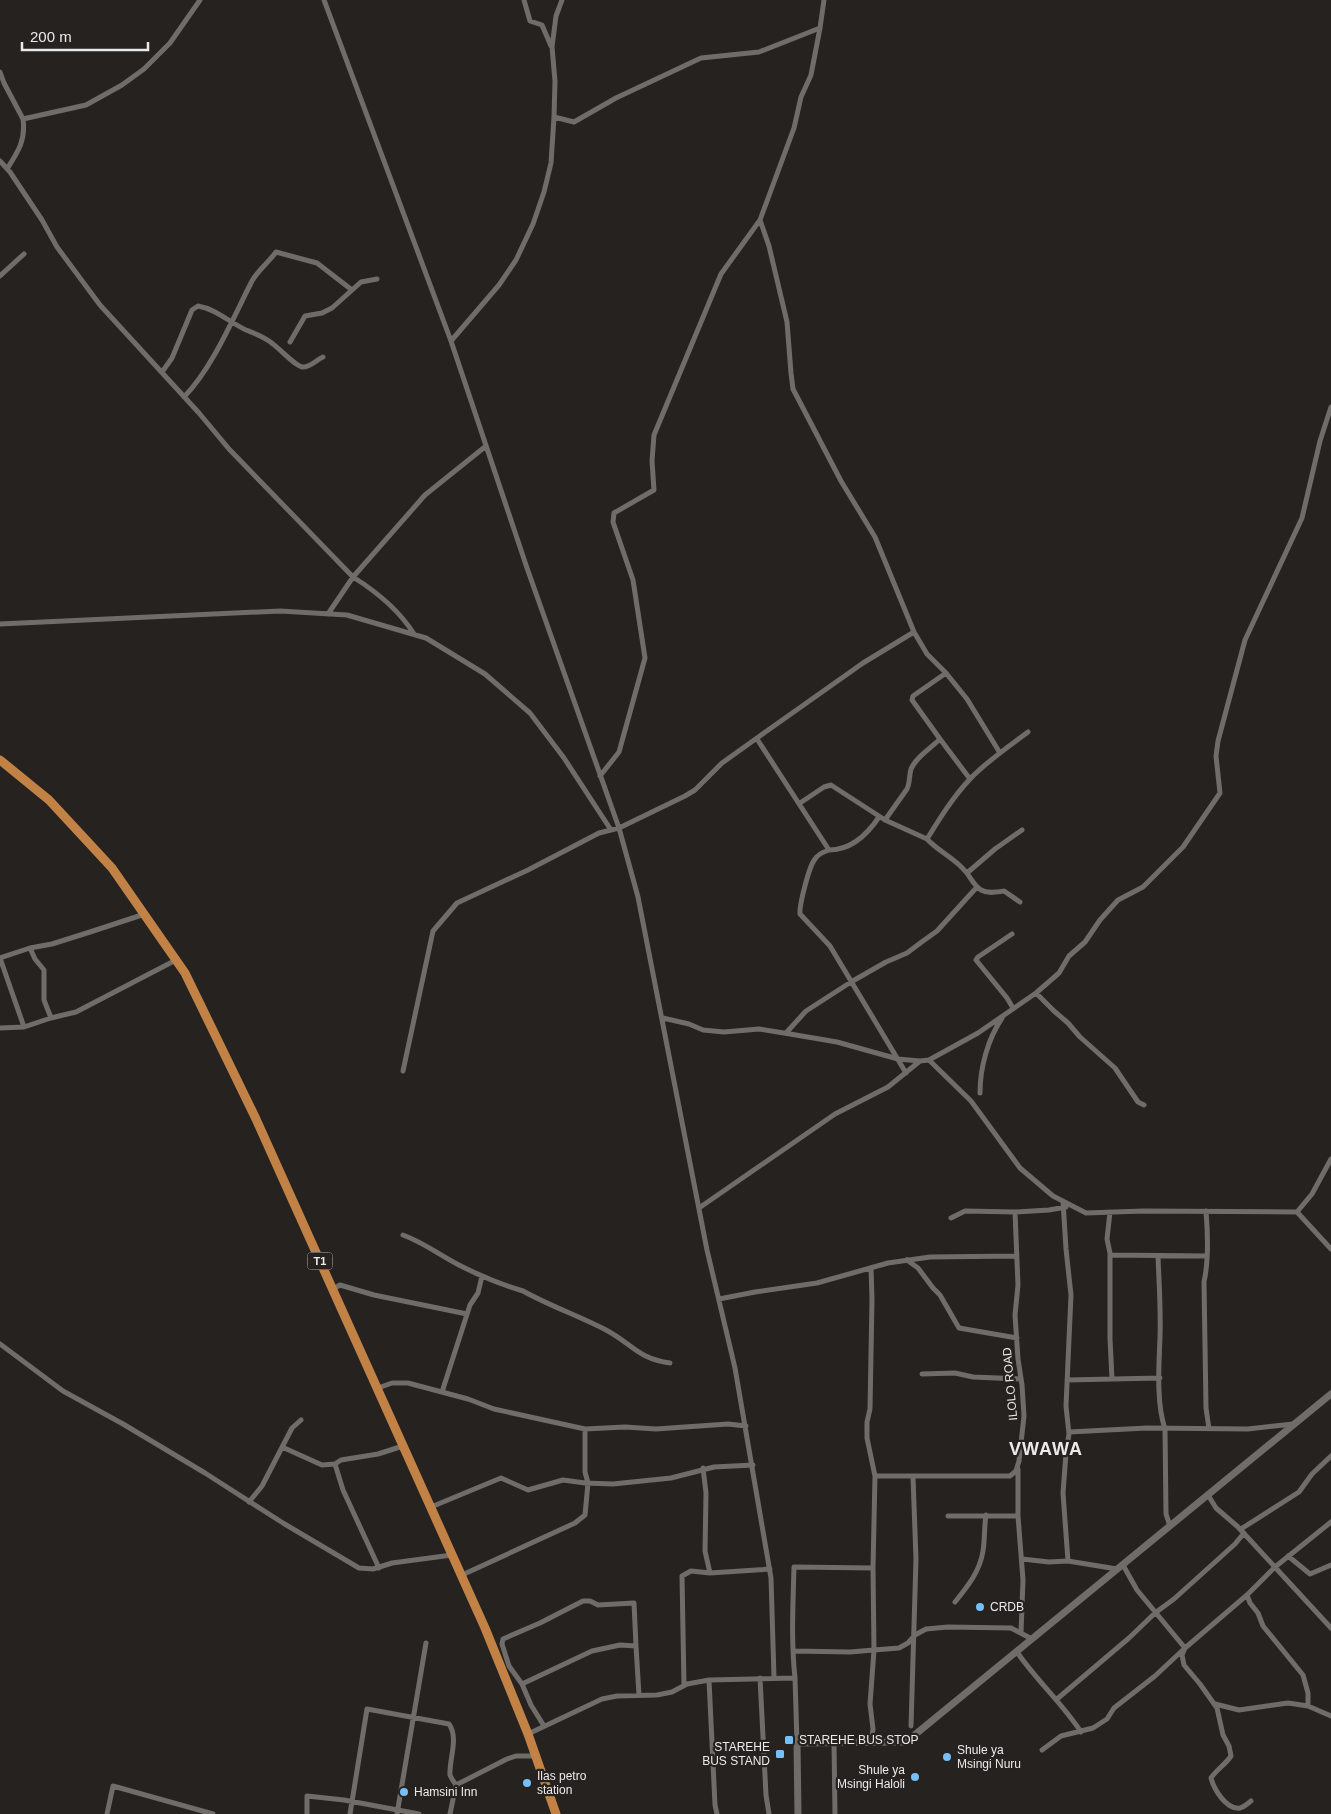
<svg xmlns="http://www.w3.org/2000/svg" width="1331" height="1814" font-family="Arial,sans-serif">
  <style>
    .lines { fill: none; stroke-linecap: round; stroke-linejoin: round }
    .street { stroke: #6f6c69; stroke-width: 5 }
    .secondary { stroke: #6f6c69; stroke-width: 7 }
    .highway { stroke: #c28246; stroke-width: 9 }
    .poi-dot { fill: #76c0f7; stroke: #252220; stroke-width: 2 }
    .labels { text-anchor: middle; stroke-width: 4.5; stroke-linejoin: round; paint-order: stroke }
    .shield { fill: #252220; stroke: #b0aeac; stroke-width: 1 }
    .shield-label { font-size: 11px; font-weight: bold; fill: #eceae8 }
    .street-label { font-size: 12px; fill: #eceae8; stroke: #252220 }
    .poi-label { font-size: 12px; fill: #eceae8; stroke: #252220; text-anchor: start }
    .district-label { font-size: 18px; font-weight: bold; letter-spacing: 1px; fill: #eceae8; stroke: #252220 }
  </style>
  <rect width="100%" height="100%" fill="#252220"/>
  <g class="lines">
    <path class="street" d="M324,0L451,341L527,568L619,828L685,796L695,790L722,763L764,733L863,663L914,632
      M524,0L530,21L542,25L551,46
      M0,72L4,83L23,119
      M554,117L574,122L616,98L701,58L759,52L820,28L824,0
      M0,161L10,172L42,220L57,247L100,305L199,413L229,449L353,577C377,592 399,610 414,634
      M7,169C18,152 26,140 23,119L86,105L122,85L144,69L170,43L200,0
      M760,220L769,246L787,322L791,373L793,389L841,481L875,537L914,632L927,654L946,673L967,699L1000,753
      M0,276L24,254
      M451,341L499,285L516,260L533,224L544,192L551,163L554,117L555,81L552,47L556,16L562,0
      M290,342L305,316L322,313L332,308L361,282L377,279
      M162,372L172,358L192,310L198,306C216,309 229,322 246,330C256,334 265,337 273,344C280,349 296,367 303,367C311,367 316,360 323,357
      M184,397C213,367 233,318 252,281C258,270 269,262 276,252L317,263L352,290
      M328,614L353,577L425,495L486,446
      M0,624L280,611L347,615L426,638L485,674L530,713L564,758L611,830L619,828L638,897L707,1250L735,1368L771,1578L774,1677
      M757,739L829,850C823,852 818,854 815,859C809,866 799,906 800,914L830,946L906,1073
      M940,739L970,779
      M600,776L619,752L645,658L633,580L613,522L614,513L654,490L652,461L654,435L721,274L760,220L794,128L801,97L811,75L820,28
      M800,803L824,787L831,785L885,820L927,839
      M885,820L907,789C910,783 909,776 911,769C916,757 931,748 940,739L912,700L913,696L946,673
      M829,850C851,850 867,835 879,817
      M967,873L995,849L1022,830
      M1020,902L1004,891C997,892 988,894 981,890C974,886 971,878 966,872C955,858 939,852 927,839C940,818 953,797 970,779C987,761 1008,747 1028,732
      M1012,934L978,957L976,960L1007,998L1013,1008
      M30,948L35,959L44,970V1000L51,1018L76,1012L176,960
      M0,958L30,948L52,944L90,932L145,914
      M0,958L24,1027
      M1036,993L1054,1011L1068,1023L1080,1037L1115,1068L1138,1102L1144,1105
      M663,1018L689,1024L703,1030L724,1032L759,1029L790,1034L837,1042L898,1059L920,1061
      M0,1028L24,1027L51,1018
      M786,1033L806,1011L851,982L886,962L907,953L923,941L937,931L977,887
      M929,1060L978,1033L1036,993L1059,973L1069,956L1085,942L1100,920L1118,900L1143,887L1183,847L1220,793L1216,756L1218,741L1245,640L1302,518L1320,441L1331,407
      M403,1071L433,931L457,903L528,870L599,833L611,830
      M980,1093C980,1067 988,1039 1002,1018
      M1063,1201L1066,1249L1071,1295L1066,1406L1069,1434L1066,1453L1063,1493L1068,1561
      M699,1208L835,1114L888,1087L920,1061L929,1060L971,1101L1020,1168L1053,1196L1086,1213L1143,1211L1297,1212L1331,1249
      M1206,1211C1208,1235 1209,1259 1204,1282L1206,1408L1209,1429
      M1110,1212L1107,1239L1110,1253V1339L1112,1379
      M1297,1212L1312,1194L1331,1159
      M951,1218L965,1211L1015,1212L1049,1210L1066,1207
      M403,1235C427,1244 442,1257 465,1268C483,1277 503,1285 523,1291C550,1306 579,1316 606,1330C631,1343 638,1359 670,1363
      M1110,1255L1207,1256
      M1158,1256C1159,1283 1161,1310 1160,1337C1159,1365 1156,1402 1165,1429L1166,1514L1170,1526
      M907,1260L918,1268L933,1288L940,1295L959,1328L1017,1338
      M871,1268L872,1299L870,1409L867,1422V1438L875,1476L873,1568
      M333,1289L340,1285L374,1295L467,1314
      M719,1299L755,1292L817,1283L888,1263L930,1257L1017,1256
      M0,1344L63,1391L123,1424L205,1473L283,1523L359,1568L373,1569L392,1563L452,1555
      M922,1374L955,1373L973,1377L1021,1379
      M1067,1380L1160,1378
      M378,1388L392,1383H408L468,1399L494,1409L585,1429L625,1427L656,1429L728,1424L746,1426
      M442,1392L470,1305L478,1293L482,1276
      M1069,1432L1147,1428L1248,1429L1293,1424
      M282,1447L322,1465L335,1464L341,1460L378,1454L403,1446
      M335,1464L343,1490L379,1568
      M703,1468L706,1493L705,1551L710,1573
      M1018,1469V1516L1023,1580L1021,1633
      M875,1476H1010L1016,1471L1019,1461L1024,1416L1022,1385L1018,1359L1015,1315L1018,1285L1015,1212
      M1208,1495L1216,1508L1238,1527L1331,1628
      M249,1502L262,1486L292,1428L301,1420
      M431,1507L501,1478L528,1490L563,1480L585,1483L613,1484L671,1478L714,1467L753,1465
      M948,1516H1018
      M1241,1529L1299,1492L1312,1474L1331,1456
      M1288,1556L1310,1574L1331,1565
      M1022,1559L1049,1562L1068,1561L1117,1569
      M1123,1565L1137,1590L1185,1648L1182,1655L1184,1665L1200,1684L1217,1708L1223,1735L1229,1746L1231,1756C1225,1765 1217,1769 1211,1778C1214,1789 1226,1810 1240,1808C1244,1807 1247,1804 1251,1801
      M462,1575L575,1523L585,1515L588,1483L585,1472V1429
      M1247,1595L1250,1603L1258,1613L1263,1626L1303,1675L1308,1693V1706
      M955,1602C968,1586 980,1571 983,1551C985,1539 984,1527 986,1515
      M1017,1652C1036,1680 1062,1703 1081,1732
      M760,1678L766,1795L769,1814
      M795,1678L797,1743
      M709,1680L715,1805L717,1814
      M522,1684L592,1651L620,1645L636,1646L639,1695
      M684,1686L682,1576L691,1571L710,1573L770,1569
      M1057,1699L1129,1638L1155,1613L1174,1599L1235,1544L1244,1533
      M1215,1704L1239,1710L1288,1703L1308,1706L1331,1716
      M544,1726L531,1705L522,1684L509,1666L502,1644L503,1639L540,1623L583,1601H590L598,1605L634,1603L636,1646
      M911,1726L916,1559L913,1477
      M528,1734L602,1699L617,1696L657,1695L672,1692L687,1684L709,1680L795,1678C791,1641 793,1604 794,1567L873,1568L874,1650L850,1652L794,1651
      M871,1742L873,1729L870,1704L874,1650L899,1648L908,1643L915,1635L926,1629L948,1627L1011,1628L1032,1639
      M834,1743L835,1814
      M1042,1750L1061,1736L1093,1728L1107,1719L1114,1708L1155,1676L1185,1648L1247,1595L1275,1567L1331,1522
      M107,1814L113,1786L213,1814
      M307,1814V1796L344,1800L419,1814
      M350,1814L367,1709L449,1724C459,1738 449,1759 450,1775C451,1778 454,1782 456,1785
      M397,1814L426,1643
      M450,1814L456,1785L507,1759L516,1756H536"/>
    <path class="secondary" d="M798,1814L797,1743L906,1742L1331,1394"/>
    <path class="highway" d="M0,760L49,800L112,868L185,973L256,1119L485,1628L528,1734L556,1814"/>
  </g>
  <g class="poi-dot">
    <circle cx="980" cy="1607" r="5"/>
    <rect x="784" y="1735" width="10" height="10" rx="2.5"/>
    <rect x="775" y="1749" width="10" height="10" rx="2.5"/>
    <circle cx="947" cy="1757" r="5"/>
    <circle cx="915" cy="1777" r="5"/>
    <circle cx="527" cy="1783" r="5"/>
    <circle cx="404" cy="1792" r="5"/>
  </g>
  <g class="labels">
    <rect class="shield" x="307.5" y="1252.5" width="25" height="17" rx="4"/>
    <g class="shield-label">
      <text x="320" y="1265">T1</text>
    </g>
    <g class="street-label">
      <text transform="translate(1010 1384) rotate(-95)" y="4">ILOLO ROAD</text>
    </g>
    <g class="poi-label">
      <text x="990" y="1611">CRDB</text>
      <text x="799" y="1744">STAREHE BUS STOP</text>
      <text x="770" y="1751" text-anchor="end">STAREHE<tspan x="770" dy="14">BUS STAND</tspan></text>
      <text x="957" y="1754">Shule ya<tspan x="957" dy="14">Msingi Nuru</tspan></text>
      <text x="905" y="1774" text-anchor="end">Shule ya<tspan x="905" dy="14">Msingi Haloli</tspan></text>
      <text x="537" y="1780">Ilas petro<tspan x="537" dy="14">station</tspan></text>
      <text x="414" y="1796">Hamsini Inn</text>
    </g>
    <g class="district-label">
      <text x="1046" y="1455">VWAWA</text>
    </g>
  </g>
  <path d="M22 42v8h126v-8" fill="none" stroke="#eceae8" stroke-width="2.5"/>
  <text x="30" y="42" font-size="15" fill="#eceae8" stroke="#252220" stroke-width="4" paint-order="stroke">200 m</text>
</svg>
